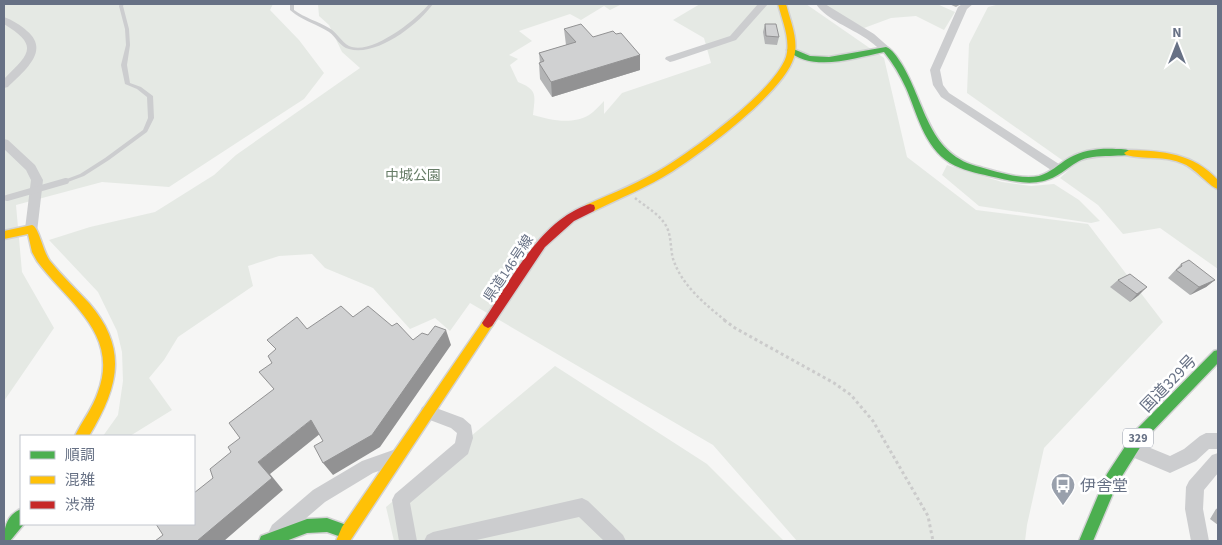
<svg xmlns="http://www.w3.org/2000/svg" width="1222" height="545" font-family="'Source Sans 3','Noto Sans JP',sans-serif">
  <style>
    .green { fill: #e5e9e4 }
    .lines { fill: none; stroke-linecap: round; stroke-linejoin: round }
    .fast-casing { stroke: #d2d2d3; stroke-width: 3 }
    .slow-casing { stroke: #d2d2d3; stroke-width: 3 }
    .jam-casing { stroke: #d2d2d3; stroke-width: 3 }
    .path-far1 { stroke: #cbcbcb; stroke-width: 2.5; stroke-dasharray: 2.5 2.5; stroke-linecap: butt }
    .path { stroke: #cbcbcb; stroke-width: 3; stroke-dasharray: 3 3; stroke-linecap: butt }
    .lane { fill: #cccdcf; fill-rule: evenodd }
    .street { fill: #cccdcf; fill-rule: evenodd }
    .fast { fill: #4caf50; fill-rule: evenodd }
    .slow { fill: #ffc107; fill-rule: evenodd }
    .jam { fill: #c62828; fill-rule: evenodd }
    .lane-bridge { stroke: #cccdcf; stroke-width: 6 }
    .wall { fill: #b3b4b5 }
    .shaded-wall { fill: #929293 }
    .building { fill: #d0d1d2; stroke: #929293 }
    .labels { text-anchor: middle; stroke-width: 5; stroke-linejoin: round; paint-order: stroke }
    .shield { fill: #fff; stroke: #959caa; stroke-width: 1 }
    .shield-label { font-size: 12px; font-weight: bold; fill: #677185 }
    .park-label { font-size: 14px; fill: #667c66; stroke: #fff }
    .street-label { font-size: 14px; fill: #677185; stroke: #fff }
    .near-street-label { font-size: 16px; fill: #677185; stroke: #fff }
    .near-poi-label { font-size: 16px; fill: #677185; stroke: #fff; text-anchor: start }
  </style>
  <rect width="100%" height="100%" fill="#f6f6f5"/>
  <path class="green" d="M4,4H273L270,10L299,40L324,73L304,99L169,187L102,182L16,205L22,272L54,328L4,401Z
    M318,4H622L610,10L604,6L581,20L570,14L519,31L532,41L509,55L518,59L510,65L518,82C538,90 535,95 533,115C550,120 572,125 589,115C594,112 599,106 604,101V114L622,93L711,63L704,38L673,20L700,4H806L884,58L907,157L976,210L1088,224L1163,322L1044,448L1027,525L1025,541H797L713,445L470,303L450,331L435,318L410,329L373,288L325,268L312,254L279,256L248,266L253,286L178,337L164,360L149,378L172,410L130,436H103L118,415L123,381L122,352L117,331L98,292L49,240L90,227L155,212L214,175L236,155L360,68L342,52L329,25L319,16Z
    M824,4H937L955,12L944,30L916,16L891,18L864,28L836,13Z
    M1000,4H1218V269L1160,228L1123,234L1098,205L1060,178L1072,167L967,93L969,44L988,7Z
    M947,165L1002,182L1031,186L1054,184L1079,200L1100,221L1091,223L979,206L942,175Z
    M555,366L707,464L784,541H394L386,507Z"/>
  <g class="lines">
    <defs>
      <path id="fast" d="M886,47C892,49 897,57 901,63C925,101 927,152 976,166C995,171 1020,180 1039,176C1050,173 1059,164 1069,158C1083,150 1100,148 1116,149C1123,149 1129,149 1134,153C1129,158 1093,153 1079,161C1071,165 1064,172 1056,176C1035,188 1012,181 989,176C976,173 962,170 950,163C924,147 917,113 906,88C900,75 893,63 884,52C854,58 813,73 787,50L791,48L810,56L829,57Z
        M1218,350V363L1146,438L1117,484L1093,541H1079L1107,474L1136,430L1214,351Z
        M21,509V524H24L10,541H4C4,527 7,515 21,509Z
        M327,518L352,527L354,532L352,537L347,539L327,532L307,533L286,541H259L261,536L307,519Z"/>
      <path id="slow" d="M778,4H786C790,20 799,40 794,57C784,92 704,151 673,171C648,187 620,198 594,211H586L585,208L586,205C613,193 641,182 665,167C696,148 775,90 786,57C791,40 782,20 778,4Z
        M1129,150C1163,151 1193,153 1218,180V189C1211,188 1196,169 1184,164C1165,155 1145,160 1126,155L1124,153Z
        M32,225C39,227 43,252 50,261C62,276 76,289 89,303C129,349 118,388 89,436H75C82,421 93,408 98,392C120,333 67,302 37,261L32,252L28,234L4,239V231Z
        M488,318L492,320L494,323L492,326L350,541H336L342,527L484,320Z"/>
      <path id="jam" d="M590,204L594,205L595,208L594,211L574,221L545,247L492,326L488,328L484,326L482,323L484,320C511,280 541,219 590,204Z"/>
    </defs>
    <use href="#fast" class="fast-casing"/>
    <use href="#slow" class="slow-casing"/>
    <use href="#jam" class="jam-casing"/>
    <path class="path-far1" d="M635,198C646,207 663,216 668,230C672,241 670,254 675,264C684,287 707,306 726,321"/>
    <path class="path" d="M724,320L735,328L834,383L851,395L873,421L928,516L933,541"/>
    <path class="lane" d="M120,4H124L123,6L129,29L130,45L127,65L130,83L141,87L153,96L154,118L147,132L109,160L84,176L68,182H64L63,181L64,180L80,174L105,158L143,130L148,118L147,97L137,89L125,84L121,65L126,45L125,29L119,6Z
      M290,4H294V10C305,18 317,21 329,28C337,32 341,42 349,46C371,56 416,20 429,4H433C418,25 376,57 349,49C340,47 336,37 329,32C318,25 305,21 295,14L290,10Z"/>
    <path class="street" d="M758,4H768L736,40L674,61L670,62L665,59L666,57L730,36Z
      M816,4H825L874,34L891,49L886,52C879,50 873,43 867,39C851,28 827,20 816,4Z
      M962,4H973L967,9L940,70L943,85L949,93L1062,166L1064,169L1062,172H1054L941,97L933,85L930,70L958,7Z
      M4,17C12,20 21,25 27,31C51,51 23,72 8,87L4,88V79C29,54 40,46 4,24Z
      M4,139L8,140L35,165L43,180L37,232H27L25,229L31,180L26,170L4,149Z
      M428,405L463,418L471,425L473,438L468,454L410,503L417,541H399L392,500L395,494L455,443L457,433L451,428L422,417L420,412L422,407Z
      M1206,433H1218V449H1209L1196,461L1170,473L1125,454L1123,448L1125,442L1131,440L1170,456L1184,449L1200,436Z
      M396,449L402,451L404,457L402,463L373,473L325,502L284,537L278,540L272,537L269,531L272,525L313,490L362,461Z
      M1218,453V473L1204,490L1203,509L1209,541H1191L1185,509L1186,487L1189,481L1212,455Z
      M582,498L588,501L623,535L626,541H604L579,517L472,541H424L427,535L433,532Z"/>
    <use href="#fast" class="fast"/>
    <use href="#slow" class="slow"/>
    <use href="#jam" class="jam"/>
    <path class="lane-bridge" d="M7,198L66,181"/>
  </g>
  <path class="wall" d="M949,4H961L956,7Z
    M765,24L779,37L777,45L765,44L763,32Z
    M564,29L593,37L616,34L640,55V70L552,97L540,79L539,63H540L539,53L566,45Z
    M1181,264L1215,280L1206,287L1190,295L1168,278Z
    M1118,280L1139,295L1130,302L1110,287Z
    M1218,508V525L1210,519L1216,509Z"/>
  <path class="shaded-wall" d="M640,55V70L552,97L551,82Z
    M1215,280L1206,287L1190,295L1199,287Z
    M1147,287L1139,295L1130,302L1137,294Z
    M446,330L451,345L380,447L333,475L323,463Z
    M311,420L321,433L270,474L283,490L224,541H197L258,462Z"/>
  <path class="building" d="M581,24L593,37L613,31L616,34L621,33L640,55L551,82L539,63L544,61L539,53L576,42L564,29Z
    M765,24H776L779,37L766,36Z
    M1189,260L1215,280L1199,287L1176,270L1182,266L1181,264Z
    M1130,274L1147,287L1137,294L1118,280Z
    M341,306L353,317L368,306L392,326L397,323L413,340L422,333L428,335L435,326L446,330L372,435L323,463L314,446L323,441L311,420L258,462L272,478L197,541H155L163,535L156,524H194V493L213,478L210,469L231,452L228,447L240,438L229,423L274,389L259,372L272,363L268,356L276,349L267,340L297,317L307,329Z"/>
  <defs>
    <symbol id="bus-pin" viewBox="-11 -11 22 30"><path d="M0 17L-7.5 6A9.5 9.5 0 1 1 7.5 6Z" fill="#99a0ac" stroke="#fff"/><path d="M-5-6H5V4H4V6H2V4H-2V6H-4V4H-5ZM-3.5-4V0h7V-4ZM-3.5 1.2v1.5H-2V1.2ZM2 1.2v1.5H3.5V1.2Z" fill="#fff"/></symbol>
  </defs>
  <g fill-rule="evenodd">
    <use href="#bus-pin" x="1049" y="471" width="28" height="38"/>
  </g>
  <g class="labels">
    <rect class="shield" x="1123" y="428.5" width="30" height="19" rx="4"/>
    <g class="shield-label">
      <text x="1138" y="442">329</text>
    </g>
    <g class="park-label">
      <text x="413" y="180">中城公園</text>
    </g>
    <g class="street-label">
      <text transform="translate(508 268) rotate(-56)" y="5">県道146号線</text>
    </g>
    <g class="near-street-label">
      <text transform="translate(1168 383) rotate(-46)" y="6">国道329号</text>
    </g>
    <g class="near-poi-label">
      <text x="1080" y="491">伊舎堂</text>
    </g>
  </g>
  <rect width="1222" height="545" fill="none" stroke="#677185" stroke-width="10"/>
  <rect x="20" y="435" width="175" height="90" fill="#ffffff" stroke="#c2c6ce"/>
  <rect x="30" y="451" width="25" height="8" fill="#4caf50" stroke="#c2c6ce"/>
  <text x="65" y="460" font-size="15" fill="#677185">順調</text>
  <rect x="30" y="476" width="25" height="8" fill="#ffc107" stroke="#c2c6ce"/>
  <text x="65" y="485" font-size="15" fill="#677185">混雑</text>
  <rect x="30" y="501" width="25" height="8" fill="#c62828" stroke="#c2c6ce"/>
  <text x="65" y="510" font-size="15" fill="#677185">渋滞</text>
  <g transform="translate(1177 45)" stroke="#ffffff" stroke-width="4" paint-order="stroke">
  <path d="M0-4L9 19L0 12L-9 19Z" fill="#677185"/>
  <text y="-8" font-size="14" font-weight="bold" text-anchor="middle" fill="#677185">N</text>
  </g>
</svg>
